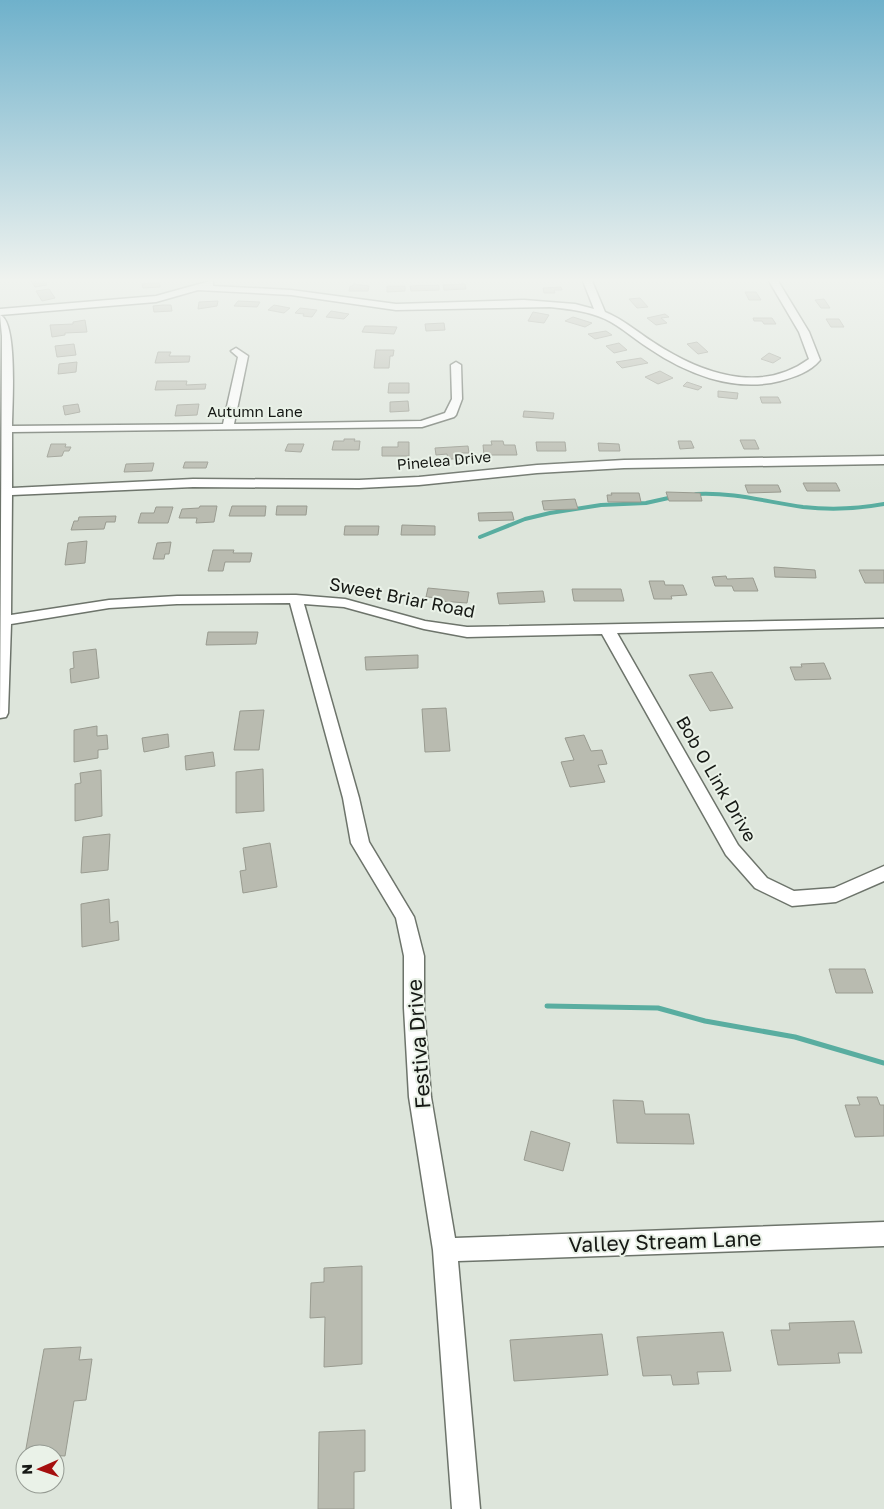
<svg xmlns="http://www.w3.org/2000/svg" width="884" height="1509" font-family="'Golos Text',sans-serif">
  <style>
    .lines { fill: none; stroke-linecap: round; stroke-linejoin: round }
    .stream-far1 { stroke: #59ada0; stroke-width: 4 }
    .stream { stroke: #59ada0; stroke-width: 5 }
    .building { fill: #b9bbb0; stroke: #999b90 }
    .minor-casing { stroke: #6d746b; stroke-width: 3 }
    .minor { fill: #fff; fill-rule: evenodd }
    .labels { text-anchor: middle; stroke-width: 4; stroke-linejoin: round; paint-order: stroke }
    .far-street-label { font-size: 15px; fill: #151814; stroke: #eaf2e8 }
    .street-label { font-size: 18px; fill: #151814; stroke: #eaf2e8 }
    .near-street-label { font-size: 21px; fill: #151814; stroke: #eaf2e8 }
  </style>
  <rect width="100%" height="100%" fill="#dde5db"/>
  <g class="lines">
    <path class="stream-far1" d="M696,494C733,492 767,502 803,507C830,510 857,509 884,504
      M480,537L525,519L550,513L601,505L646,503L673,497"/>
    <path class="stream" d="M547,1006L658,1008L705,1021L795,1037L884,1063"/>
  </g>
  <path class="building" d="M31,281H45L47,285L35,287Z
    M159,282L160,287L143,288L142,284Z
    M353,284L369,286L368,291H349L350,286H353Z
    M465,284L466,289L444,290L443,285Z
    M439,285V290L411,291L410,286Z
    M387,286H405V291L387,292Z
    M561,287L562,290H554L555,293H544L543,288Z
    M49,289L55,298L42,301L36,291Z
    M745,292H756L761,300H749Z
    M640,298L648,307L637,308L629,299Z
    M824,299L830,308H821L815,300Z
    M218,301L217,306L198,309L199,302Z
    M238,301L260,302L257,307L234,306Z
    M163,305H171L172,311L154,312L153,306Z
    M274,305L290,308L284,313L268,310Z
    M300,308L317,310L312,317L303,316L304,314L295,313Z
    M331,311L349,314L344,319L326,317Z
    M533,312L549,315L544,323L528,321Z
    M665,314L669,317L661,318L667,323L656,325L647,318Z
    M573,317L592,323L585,327L565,321Z
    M753,318H772L776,324H764L762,321H754Z
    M826,319H839L844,327H831Z
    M85,320L87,332L65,333V335L52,337L50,325L73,324V322Z
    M444,323L445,330L426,331L425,324Z
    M365,326H373L397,327L394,334L362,332Z
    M606,331L612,335L595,339L588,334Z
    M697,342L708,352L698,354L687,344Z
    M619,343L627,350L614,353L606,346Z
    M74,344L76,355L57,357L55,346Z
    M376,350H394L393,356H390L389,368H374Z
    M158,352H171L169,356H190L189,362L155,363Z
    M769,353L781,358L773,363L761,359Z
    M641,358L648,363L622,368L616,362Z
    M77,362L76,372L58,374L59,364Z
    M660,371L673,378L658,384L645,377Z
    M157,381H187L186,385L206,384L205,389L155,390Z
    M687,382L702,387L698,390L683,386Z
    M389,383H409V393H388Z
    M718,391L738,393L737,399L718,397Z
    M760,397H778L781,403H762Z
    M408,401L409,411L390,412V402Z
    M78,404L80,412L65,415L63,406Z
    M199,404L197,415L175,416L177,405Z
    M524,411L554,413L553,419L523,417Z
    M344,439H355L354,441H360L359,450H332L334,441H344Z
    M740,440H755L759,449H744Z
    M491,441H503L504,445H515L517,455H484L483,445H492Z
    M678,441H691L694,448L680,449Z
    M398,442H409V456H382V447H398Z
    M536,442H565L566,451H537Z
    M598,443L619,444L620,451H599Z
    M51,444H66L65,447H71L69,451H64L62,456L47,457Z
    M288,444H304L301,452L285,451Z
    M468,446L469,453H461L462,459H448L447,454L436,455L435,448Z
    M185,462H208L206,468H183Z
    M154,463L152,471L124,472L126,464Z
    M803,483H836L840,491H807Z
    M745,485H778L781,492L748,493Z
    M666,492L700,493L702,501H669Z
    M611,493H639L641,502H608L607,495H612Z
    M575,499L578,509L544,510L542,501Z
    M200,506H217L214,522L196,523L197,518H179L182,509L199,508Z
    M232,506H266L265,516H229Z
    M277,506H307L306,515H276Z
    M156,507H173L168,523H138L141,513H154Z
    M512,512L514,520L479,521L478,513Z
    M116,516L115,522H106L104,529L71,530L74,521H78L79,517Z
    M402,525L435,526V535H401Z
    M345,526H379L378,535H344Z
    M87,541L85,563L65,565L68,543Z
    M171,542L169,554H165L164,559H153L157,543Z
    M213,550H234L233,553H252L250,562H225L223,571H208Z
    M774,567L815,570L816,578L775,577Z
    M859,570H884V583H865Z
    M726,576L727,579L753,578L758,591H734L732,586H715L712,577Z
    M649,581H664L665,585H683L687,595L671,596L672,599H654Z
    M428,588L469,592L467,603L440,601L441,598L426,597Z
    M572,589H621L624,601H574Z
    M543,591L545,602L499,604L497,593Z
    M208,632H258L256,644L206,645Z
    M96,649L99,678L71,683L70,669L74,668L73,652Z
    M418,655V668L366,670L365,657Z
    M824,663L831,679L795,680L790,667H802L801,664Z
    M712,672L733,708L710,711L689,675Z
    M446,708L450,751L425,752L422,709Z
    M264,710L259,750H234L240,711Z
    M97,726V736L107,735L108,749L98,750V758L74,762V730Z
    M168,734L169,747L144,752L142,738Z
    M584,735L591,751L602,750L607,764L598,765L605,782L570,787L561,762L574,760L565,738Z
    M213,752L215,766L186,770L185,756Z
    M263,769L264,811L236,813V772Z
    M101,770L102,816L75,821V784L81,783L80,773Z
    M110,834L108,870L81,873L83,837Z
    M270,843L277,887L243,893L240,871L246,870L243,848Z
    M109,899L110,923L118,921L119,940L82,947L81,904Z
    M829,969H865L873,993H836Z
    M857,1097H877L880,1105H884V1136L855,1137L845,1105H860Z
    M613,1100L643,1101L645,1114H689L694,1144L617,1143Z
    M531,1131L570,1143L563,1171L524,1160Z
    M362,1266V1364L324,1367L325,1317L310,1318L311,1283L324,1282V1268Z
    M854,1321L862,1353H838L840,1363L778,1365L771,1330H790L789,1323Z
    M723,1332L731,1371L697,1372L699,1384L673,1385L671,1375L643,1376L637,1337Z
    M602,1334L608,1375L514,1381L510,1340Z
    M81,1347L79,1360L92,1359L86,1400L74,1401L65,1456L25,1454L44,1349Z
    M365,1430V1471L354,1472V1509H318L319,1432Z"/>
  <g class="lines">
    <defs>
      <path id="minor" d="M210,281L213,282V286L291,290L396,304L524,300L575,304L594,309L583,281H592L605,312C623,319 637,332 653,342C700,373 760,395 809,359L799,332L769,281H778L809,332L820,360C810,372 795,377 780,381C733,393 685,373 647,347C633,338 620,326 605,319C588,311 568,309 550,307L396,310L291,295L198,290L156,302L0,315V309L156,296Z
        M0,315C18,321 12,407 12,426L223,424L238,357L231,351L236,348L248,356L234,424L421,421L445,413L452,399L451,365L456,362L461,365L462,399L456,415L454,417L422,427L12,432V488L193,479L359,480L419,477L537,465L624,460L884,456V464L624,468L537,473L419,485L359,488L193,487L12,495L11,615L109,600L177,596L296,595L345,599L425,621L467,627L884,619V627L617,633L738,845L767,878L794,891L834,888L884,866V881L836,902L792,906L755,888L726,855L602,634L467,637L424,629L344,607L304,604L359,798L369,842L414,917L424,956V1008L431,1097L455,1238L884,1222V1246L458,1261L480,1509H452L433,1250L409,1097L404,1008V956L396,918L351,843L343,798L290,603L177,604L109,608L11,624L8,713L6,717L0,718L2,336Z"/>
    </defs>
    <use href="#minor" class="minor-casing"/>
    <use href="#minor" class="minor"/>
  </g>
  <linearGradient id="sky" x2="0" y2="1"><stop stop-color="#6fb1cb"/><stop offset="0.57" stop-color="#f0f3ef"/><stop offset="1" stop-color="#f0f3ef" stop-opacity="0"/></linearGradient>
  <rect width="884" height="492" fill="url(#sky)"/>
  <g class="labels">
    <g class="far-street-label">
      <text x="255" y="417">Autumn Lane</text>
      <text transform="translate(444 461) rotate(-5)" y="5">Pinelea Drive</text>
    </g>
    <g class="street-label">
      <text transform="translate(402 598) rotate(11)" y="6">Sweet Briar Road</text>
      <text transform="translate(716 779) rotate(60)" y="6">Bob O Link Drive</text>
    </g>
    <g class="near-street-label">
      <text transform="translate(419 1044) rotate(-94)" y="7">Festiva Drive</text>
      <text transform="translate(665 1242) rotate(-2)" y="7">Valley Stream Lane</text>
    </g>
  </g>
  <g transform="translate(40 1469) rotate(268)"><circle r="24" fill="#eaf2e8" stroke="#959b93"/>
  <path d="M0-4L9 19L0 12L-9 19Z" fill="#a50f0e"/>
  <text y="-8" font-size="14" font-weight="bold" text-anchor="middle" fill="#151814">N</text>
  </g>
</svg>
